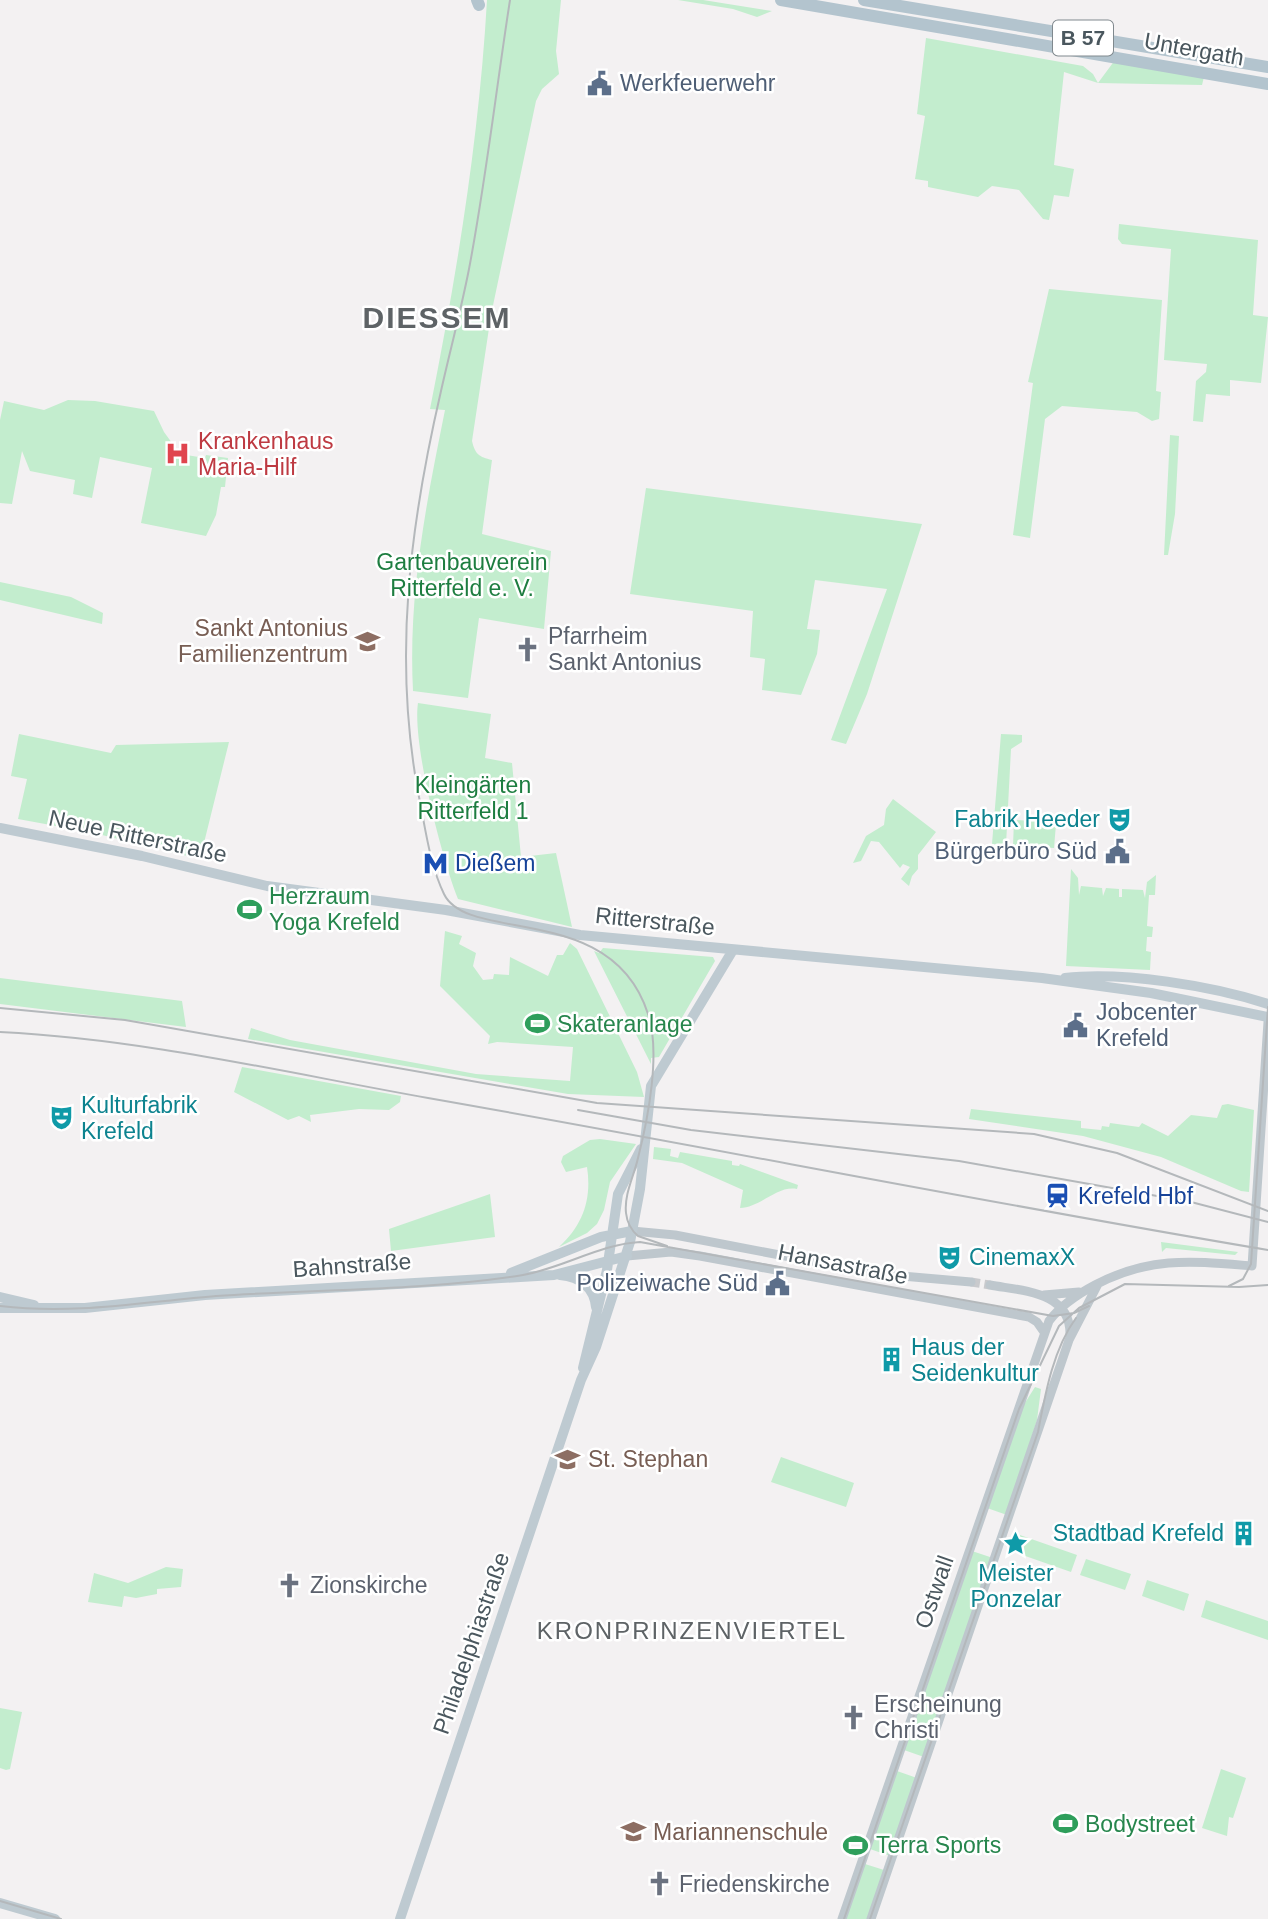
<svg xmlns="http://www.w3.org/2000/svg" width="1268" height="1919" font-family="Helvetica,sans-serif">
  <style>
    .green { fill: #c3edce }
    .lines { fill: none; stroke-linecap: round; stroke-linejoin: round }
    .tertiary-tunnel { stroke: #c9cacd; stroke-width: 9; stroke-dasharray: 9 4.5; stroke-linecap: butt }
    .tertiary { stroke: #bec7cd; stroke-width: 9 }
    .secondary { stroke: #becad1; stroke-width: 10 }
    .primary { stroke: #b3c4ce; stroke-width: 12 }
    .tram { stroke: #b4b8bb; stroke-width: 2 }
    .rail { stroke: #b4b8bb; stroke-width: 2 }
    .labels { text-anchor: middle; stroke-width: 5; stroke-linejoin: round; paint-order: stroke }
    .shield { fill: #fff; stroke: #80898e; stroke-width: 2 }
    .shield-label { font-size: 21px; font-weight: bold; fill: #4a575e }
    .street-label { font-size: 23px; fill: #4a575e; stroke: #fff }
    .service-label { font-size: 23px; fill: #4e5e75; stroke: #fff; text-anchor: start }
    .health-label { font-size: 23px; fill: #be3a42; stroke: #fff; text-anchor: start }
    .park-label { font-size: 23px; fill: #1d7d40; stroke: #fff }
    .education-label { font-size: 23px; fill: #785e54; stroke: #fff; text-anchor: start }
    .worship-label { font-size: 23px; fill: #5b616d; stroke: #fff; text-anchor: start }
    .culture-label { font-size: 23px; fill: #0d838f; stroke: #fff; text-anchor: start }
    .transit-label { font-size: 23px; fill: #164399; stroke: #fff; text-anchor: start }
    .leisure-label { font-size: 23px; fill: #27864d; stroke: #fff; text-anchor: start }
    .neighbourhood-label { font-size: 24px; letter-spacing: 2px; fill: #5e6366; stroke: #fff }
    .district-label { font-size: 30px; font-weight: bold; letter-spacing: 2px; fill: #5e6366; stroke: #fff }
  </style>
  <rect width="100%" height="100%" fill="#f3f1f2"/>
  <path class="green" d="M487,0H561L556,51L559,74L542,89L536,101L491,315L472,441C475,454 479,457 492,460L482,534L551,551L544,629L479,618L468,698L413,691C408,595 426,504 445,410L430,409C457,273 479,139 487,0Z
    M678,0H703L772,11L757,17L733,9Z
    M926,38L1083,66L1093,74L1098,83L1115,60L1204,77L1202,85L1098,83L1064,72L1054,165L1074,169L1069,197L1054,195L1049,220L1043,219L1019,190L992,186L978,197L928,187V181L915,179L925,116L917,114Z
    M1119,224L1258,240L1253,315L1268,317L1261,383L1230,380V396L1206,394L1203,422L1193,421L1196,381L1206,372L1207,364L1164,360L1171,249L1122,244L1118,239Z
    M1049,289L1162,300L1156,391L1161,392L1159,419L1152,421L1137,412L1062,406L1045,419L1030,538L1013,535L1033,383L1028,382Z
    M68,400L95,401L154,411L164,432L180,454L205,458L206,455L228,458L225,487H221L216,515L206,536L141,523L152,468L100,457L92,498L73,494L75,480L30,471L22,451L12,504L0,503V420L4,401L44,410Z
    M1170,435L1179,436L1175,514L1168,555H1164Z
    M646,488L922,524L867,694L846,744L831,740L887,589L815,580L807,629L820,630L817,654L801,695L762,690L765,659L750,657L753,611L630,594Z
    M0,582L71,597L103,613L102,624L0,600Z
    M418,703L491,714L485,758L512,763L521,857L556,853L572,927L458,899C442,859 412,743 418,703Z
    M19,734L111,753L116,745L229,742L200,859L94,833L18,819L27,779L11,776Z
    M1001,734L1022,735V742L1011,749L1006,845L992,844Z
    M893,799L936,832L918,855V869L912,876L909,886L901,879L910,867L903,864L900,868L879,842L871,841L861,861L853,863L866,836L884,825L886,809Z
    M1014,820L1052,822L1056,824L1054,848L1013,846Z
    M1071,869L1078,878L1079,895L1081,886L1102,888L1103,896L1106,888L1119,889V897H1122V889L1143,890L1145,898L1147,882L1156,875L1155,895H1149L1147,926L1153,927L1152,937H1147L1146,951L1151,952L1150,970L1066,966Z
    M445,931L462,936L459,944L476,953L473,966L483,980L493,979L494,974L509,975L510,957L548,976L557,955H563L570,943L577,949L637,1072L644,1097L568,1094L248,1039L251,1028L290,1040L476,1074L570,1081L573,1047L497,1042L488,1044L490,1036L440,986Z
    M603,948L713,957L715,961L659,1057L651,1058V1064L594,951L599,953Z
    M0,978L182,1001L186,1027L0,1004Z
    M242,1067L401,1096L400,1102L389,1110L359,1109L310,1115L311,1122L299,1116L288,1120L234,1092Z
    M1228,1104L1254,1110L1249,1192L1241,1191L1161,1157L1083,1136L969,1119L971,1109L1081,1121V1128L1101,1130L1102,1126L1109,1127L1110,1123L1139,1127L1142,1123L1168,1136L1191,1115L1217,1118L1222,1105Z
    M600,1139L636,1144L610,1182L604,1210L597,1224L587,1233L559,1247C583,1225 592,1199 587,1167L566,1172L561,1162L563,1156L590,1140Z
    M654,1147L671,1149L670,1156L678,1158L680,1152L732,1161V1165L739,1166L740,1164L798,1185L797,1189C777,1185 760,1208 740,1208L743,1190L682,1163L653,1159Z
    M490,1194L495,1237L391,1251L389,1229Z
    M1161,1242L1238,1252L1235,1255L1166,1248L1162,1252Z
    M1035,1387L1041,1389L1037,1420L1007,1515L987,1508L1023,1406Z
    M781,1457L854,1483L846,1507L771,1482Z
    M1017,1534L1077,1555L1071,1572L1011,1551Z
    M972,1551L993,1558L924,1757L904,1750Z
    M1086,1559L1131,1574L1125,1590L1080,1575Z
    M166,1567L183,1569L181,1587L157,1589V1594L136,1598L124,1596L122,1607L88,1602L94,1573L128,1583Z
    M1147,1580L1189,1594L1184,1611L1142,1596Z
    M1206,1600L1268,1621V1640L1201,1617Z
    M0,1708L22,1712L10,1769L6,1770L0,1768Z
    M1221,1769L1246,1778L1233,1818L1229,1817L1227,1836L1202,1828Z
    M897,1771L917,1778L890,1856L870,1849Z
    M865,1864L884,1870L868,1919H845Z"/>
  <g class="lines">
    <path class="tertiary-tunnel" d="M971,1282L990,1285"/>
    <path class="tertiary" d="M632,1231L675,1235L879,1274L971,1282
      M627,1256L671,1252L700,1256L1029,1317L1037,1322L1044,1332
      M990,1285C1022,1291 1071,1291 1070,1335
      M1044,1295L1079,1292
      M842,1919L1049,1321C1061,1305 1078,1294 1095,1285C1150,1256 1192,1261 1252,1266L1268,1022
      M871,1919L1069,1340L1098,1284"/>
    <path class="secondary" d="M0,828L142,856L267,886L446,910L580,935L1042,978L1151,993L1268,1017
      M1065,978C1122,971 1213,986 1268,1004
      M511,1273L601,1237L632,1231
      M560,1275C580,1277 594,1286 596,1307
      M0,1297L34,1305
      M0,1308H85L205,1295L554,1275L627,1256
      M583,1368L607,1270L618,1194L641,1149
      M0,1903L55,1919
      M400,1919L581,1380L596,1347L630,1242L640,1189L651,1086L733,950"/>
    <path class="primary" d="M477,0L479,5
      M781,0L1268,84
      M864,0L1268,67"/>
    <path class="tram" d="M510,0C496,90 486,180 469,269C461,310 450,351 441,391C410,525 393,656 418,792C425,825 429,863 444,894C468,944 612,901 648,1014C661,1052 648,1119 638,1158C634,1176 624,1194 626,1213C627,1222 631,1230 638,1236L667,1246
      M1229,1286L1243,1279L1251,1264L1268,1007
      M0,1306C74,1315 143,1302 216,1296C318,1289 422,1291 523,1275C563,1268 600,1244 640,1242L1053,1316L1074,1313L1089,1306
      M0,1901L61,1919
      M844,1919L1019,1409L1059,1326L1079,1308L1125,1284L1239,1287L1268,1285
      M870,1919L1038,1432C1045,1395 1053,1349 1076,1318"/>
    <path class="rail" d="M0,1008L125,1020L597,1103L1034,1134L1117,1153L1268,1211
      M0,1032C144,1039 287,1073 428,1098C708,1147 987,1203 1268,1250
      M578,1110L691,1130L959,1161L1191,1202L1268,1222"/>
  </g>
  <defs>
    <symbol id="civic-bare" viewBox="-9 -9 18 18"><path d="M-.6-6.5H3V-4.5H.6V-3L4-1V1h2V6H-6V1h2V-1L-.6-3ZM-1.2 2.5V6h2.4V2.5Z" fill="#5c6f8a" stroke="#fff" stroke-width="2.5" paint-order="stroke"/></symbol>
    <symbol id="hospital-bare" viewBox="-9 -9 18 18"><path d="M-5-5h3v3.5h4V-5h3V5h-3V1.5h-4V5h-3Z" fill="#e0444e" stroke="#fff" stroke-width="2.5" paint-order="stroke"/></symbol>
    <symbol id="school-bare" viewBox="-9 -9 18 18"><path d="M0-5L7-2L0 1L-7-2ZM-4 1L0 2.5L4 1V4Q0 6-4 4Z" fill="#8d6e63" stroke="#fff" stroke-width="2.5" paint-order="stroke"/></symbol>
    <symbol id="church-bare" viewBox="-9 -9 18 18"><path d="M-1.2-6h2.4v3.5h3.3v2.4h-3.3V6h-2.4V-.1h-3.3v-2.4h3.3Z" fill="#6b7280" stroke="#fff" stroke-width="2.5" paint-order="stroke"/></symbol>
    <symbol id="theatre-bare" viewBox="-9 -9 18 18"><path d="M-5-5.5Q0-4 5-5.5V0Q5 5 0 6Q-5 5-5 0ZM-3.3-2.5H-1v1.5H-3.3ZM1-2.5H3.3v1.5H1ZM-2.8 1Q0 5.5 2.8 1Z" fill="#0f9aa8" stroke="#fff" stroke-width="2.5" paint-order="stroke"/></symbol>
    <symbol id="metro-bare" viewBox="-9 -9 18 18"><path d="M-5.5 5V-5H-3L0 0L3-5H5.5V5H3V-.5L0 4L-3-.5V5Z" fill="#1a4fb4" stroke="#fff" stroke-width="2.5" paint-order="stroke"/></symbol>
    <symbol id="stadium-bare" viewBox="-9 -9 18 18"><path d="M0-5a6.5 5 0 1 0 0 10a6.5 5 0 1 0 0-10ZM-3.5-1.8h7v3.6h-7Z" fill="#2e9e5b" stroke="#fff" stroke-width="2.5" paint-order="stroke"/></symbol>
    <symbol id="station-bare" viewBox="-9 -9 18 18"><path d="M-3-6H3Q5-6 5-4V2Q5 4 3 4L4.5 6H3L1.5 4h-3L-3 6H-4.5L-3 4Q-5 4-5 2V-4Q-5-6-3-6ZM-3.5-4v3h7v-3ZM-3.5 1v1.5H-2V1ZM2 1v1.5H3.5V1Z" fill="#1a4fb4" stroke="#fff" stroke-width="2.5" paint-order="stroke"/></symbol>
    <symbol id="building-bare" viewBox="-9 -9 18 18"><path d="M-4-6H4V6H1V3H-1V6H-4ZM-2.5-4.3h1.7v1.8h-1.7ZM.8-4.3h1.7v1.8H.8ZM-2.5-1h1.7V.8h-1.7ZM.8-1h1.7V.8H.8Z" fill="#0f9aa8" stroke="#fff" stroke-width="2.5" paint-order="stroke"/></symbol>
    <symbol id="sight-bare" viewBox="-9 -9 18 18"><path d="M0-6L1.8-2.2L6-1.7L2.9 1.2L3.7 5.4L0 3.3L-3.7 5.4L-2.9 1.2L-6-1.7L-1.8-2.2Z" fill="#0f9aa8" stroke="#fff" stroke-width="2.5" paint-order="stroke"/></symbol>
  </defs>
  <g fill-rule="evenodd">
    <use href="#civic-bare" x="582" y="66" width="35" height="35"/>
    <use href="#hospital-bare" x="160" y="436" width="35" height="35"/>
    <use href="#school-bare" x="350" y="624" width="35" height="35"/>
    <use href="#church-bare" x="510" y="632" width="35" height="35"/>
    <use href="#theatre-bare" x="1102" y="802" width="35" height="35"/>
    <use href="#civic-bare" x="1100" y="834" width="35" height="35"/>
    <use href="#metro-bare" x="418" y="846" width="35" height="35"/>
    <use href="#stadium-bare" x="232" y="892" width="35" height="35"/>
    <use href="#stadium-bare" x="520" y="1006" width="35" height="35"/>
    <use href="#civic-bare" x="1058" y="1008" width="35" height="35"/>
    <use href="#theatre-bare" x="44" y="1100" width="35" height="35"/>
    <use href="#station-bare" x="1040" y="1178" width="35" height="35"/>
    <use href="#theatre-bare" x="932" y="1240" width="35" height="35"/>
    <use href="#civic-bare" x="760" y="1266" width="35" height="35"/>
    <use href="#building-bare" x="874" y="1342" width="35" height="35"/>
    <use href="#school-bare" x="550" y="1442" width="35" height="35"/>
    <use href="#building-bare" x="1226" y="1516" width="35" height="35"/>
    <use href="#sight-bare" x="998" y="1526" width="35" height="35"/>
    <use href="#church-bare" x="272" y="1568" width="35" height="35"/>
    <use href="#church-bare" x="836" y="1700" width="35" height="35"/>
    <use href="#stadium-bare" x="1048" y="1806" width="35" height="35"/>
    <use href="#school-bare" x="616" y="1814" width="35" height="35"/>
    <use href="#stadium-bare" x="838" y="1828" width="35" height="35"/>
    <use href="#church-bare" x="642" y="1866" width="35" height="35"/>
  </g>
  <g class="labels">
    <rect class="shield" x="1053" y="20.5" width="60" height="35" rx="5"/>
    <g class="shield-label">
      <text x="1083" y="45">B 57</text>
    </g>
    <g class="street-label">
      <text transform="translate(1194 49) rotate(10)" y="8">Untergath</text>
      <text transform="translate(138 836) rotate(12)" y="8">Neue Ritterstraße</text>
      <text transform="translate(655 921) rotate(6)" y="8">Ritterstraße</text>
      <text transform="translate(843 1264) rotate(11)" y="8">Hansastraße</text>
      <text transform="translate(352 1265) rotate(-4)" y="8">Bahnstraße</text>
      <text transform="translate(934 1592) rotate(-71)" y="8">Ostwall</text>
      <text transform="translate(471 1643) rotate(-71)" y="8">Philadelphiastraße</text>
    </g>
    <g class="service-label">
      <text x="620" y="91">Werkfeuerwehr</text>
      <text x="1097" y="859" text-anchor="end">Bürgerbüro Süd</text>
      <text x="1096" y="1020">Jobcenter<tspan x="1096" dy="26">Krefeld</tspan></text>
      <text x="758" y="1291" text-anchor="end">Polizeiwache Süd</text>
    </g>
    <g class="health-label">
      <text x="198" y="449">Krankenhaus<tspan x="198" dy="26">Maria-Hilf</tspan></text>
    </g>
    <g class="park-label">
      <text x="462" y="570">Gartenbauverein<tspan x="462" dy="26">Ritterfeld e. V.</tspan></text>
      <text x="473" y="793">Kleingärten<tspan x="473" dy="26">Ritterfeld 1</tspan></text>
    </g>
    <g class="education-label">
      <text x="348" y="636" text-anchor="end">Sankt Antonius<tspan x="348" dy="26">Familienzentrum</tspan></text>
      <text x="588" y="1467">St. Stephan</text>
      <text x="653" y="1840">Mariannenschule</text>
    </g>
    <g class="worship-label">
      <text x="548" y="644">Pfarrheim<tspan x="548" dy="26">Sankt Antonius</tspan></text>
      <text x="310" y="1593">Zionskirche</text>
      <text x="874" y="1712">Erscheinung<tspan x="874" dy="26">Christi</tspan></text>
      <text x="679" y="1892">Friedenskirche</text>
    </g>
    <g class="culture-label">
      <text x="1100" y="827" text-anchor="end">Fabrik Heeder</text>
      <text x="81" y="1113">Kulturfabrik<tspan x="81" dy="26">Krefeld</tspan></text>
      <text x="969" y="1265">CinemaxX</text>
      <text x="911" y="1355">Haus der<tspan x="911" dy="26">Seidenkultur</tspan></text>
      <text x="1224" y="1541" text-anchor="end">Stadtbad Krefeld</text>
      <text x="1016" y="1581" text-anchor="middle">Meister<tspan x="1016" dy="26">Ponzelar</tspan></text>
    </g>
    <g class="transit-label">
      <text x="455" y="871">Dießem</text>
      <text x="1078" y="1204">Krefeld Hbf</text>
    </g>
    <g class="leisure-label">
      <text x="269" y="904">Herzraum<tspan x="269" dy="26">Yoga Krefeld</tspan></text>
      <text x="557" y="1032">Skateranlage</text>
      <text x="1085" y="1832">Bodystreet</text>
      <text x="876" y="1853">Terra Sports</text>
    </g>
    <g class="neighbourhood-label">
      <text x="692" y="1639">KRONPRINZENVIERTEL</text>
    </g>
    <g class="district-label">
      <text x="437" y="328">DIESSEM</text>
    </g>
  </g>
</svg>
